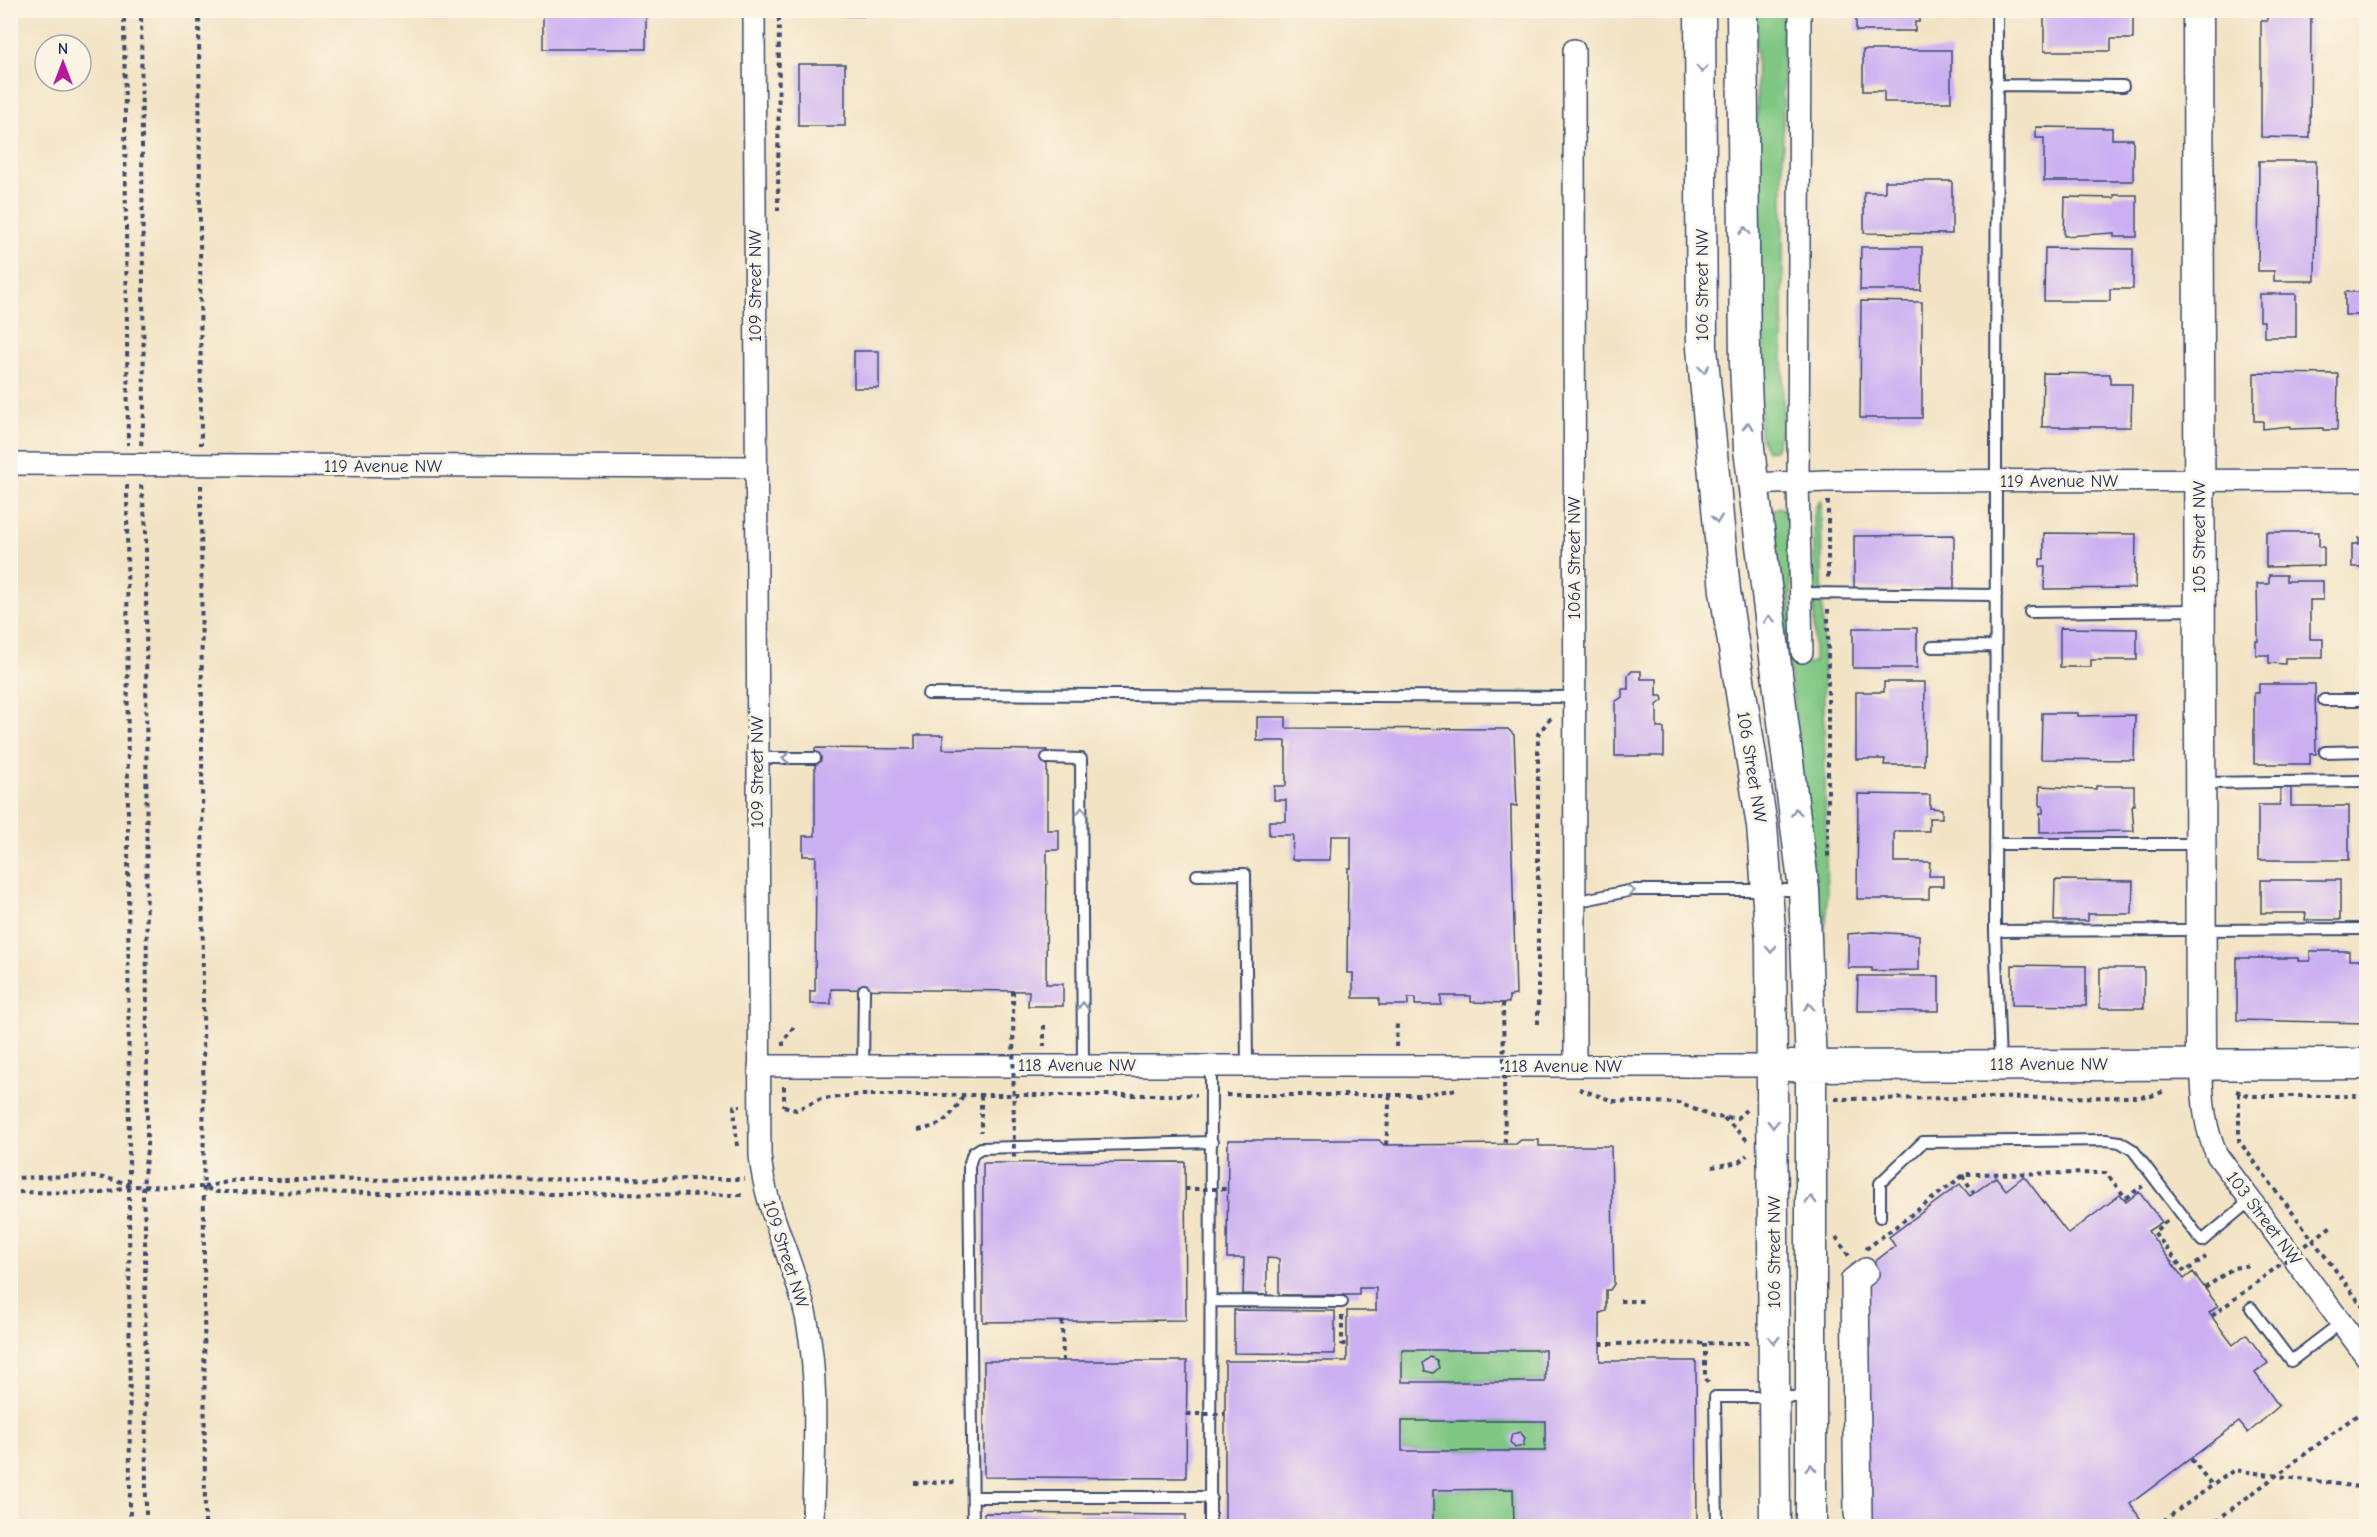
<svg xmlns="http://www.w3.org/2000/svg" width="2377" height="1537" font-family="'Comic Neue',sans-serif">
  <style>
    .green { fill: #80c783; stroke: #4e7b70; stroke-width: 1.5 }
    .building { fill: #cbaff2; fill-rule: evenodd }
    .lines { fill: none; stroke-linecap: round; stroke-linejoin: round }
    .lane-casing { stroke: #3b4a6d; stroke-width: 14 }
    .street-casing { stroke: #3b4a6d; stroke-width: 24 }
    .secondary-casing { stroke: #3b4a6d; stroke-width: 33 }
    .path { stroke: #3b4a6d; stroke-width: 4; stroke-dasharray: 4.5 4.5; stroke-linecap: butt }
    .lane { stroke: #fff; stroke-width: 10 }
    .street { stroke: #fff; stroke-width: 21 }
    .secondary { stroke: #fff; stroke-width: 30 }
    .path-bridge { stroke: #3b4a6d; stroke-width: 4; stroke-dasharray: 4.5 4.5; stroke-linecap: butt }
    .oneway { stroke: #8d97ae }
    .labels { text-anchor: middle; stroke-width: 6; stroke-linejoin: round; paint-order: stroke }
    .street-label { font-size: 18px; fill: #1b2f5e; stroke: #fcf5e5 }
  </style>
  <rect width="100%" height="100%" fill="#fcf5e5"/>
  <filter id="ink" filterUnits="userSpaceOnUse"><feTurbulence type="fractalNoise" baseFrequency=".0167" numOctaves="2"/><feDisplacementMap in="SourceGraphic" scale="12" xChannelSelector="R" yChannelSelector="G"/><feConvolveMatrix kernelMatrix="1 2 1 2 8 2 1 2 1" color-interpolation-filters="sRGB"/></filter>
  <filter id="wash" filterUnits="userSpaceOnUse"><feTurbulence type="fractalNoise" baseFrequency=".008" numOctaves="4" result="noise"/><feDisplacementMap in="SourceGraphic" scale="24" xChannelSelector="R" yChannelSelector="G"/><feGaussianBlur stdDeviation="1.35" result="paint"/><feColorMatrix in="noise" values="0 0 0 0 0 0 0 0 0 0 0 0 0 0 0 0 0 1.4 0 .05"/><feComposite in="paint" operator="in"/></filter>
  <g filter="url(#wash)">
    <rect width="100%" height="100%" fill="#f3e3c5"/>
    <path class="green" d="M1756,11H1783V427L1775,450L1766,451L1760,434L1759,379Z
      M1821,500L1827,912L1822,948L1771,511L1779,507L1784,509L1791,526V661L1794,665L1814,662V517L1816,506Z
      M1402,1350H1545V1381H1402Z
      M1402,1421H1545V1451H1402Z
      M1513,1489L1514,1526H1433V1490Z"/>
    <g id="blocks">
      <path class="building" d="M543,10H646V49H543Z
        M827,10H864V16L827,15Z
        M1856,10H1919V22H1915V31H1856Z
        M2044,10H2133V39H2111V51H2044Z
        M2267,12H2311L2310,138L2261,137V21H2267Z
        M1863,50H1951V102H1884V91H1863Z
        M798,64H845V126H798Z
        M2036,127L2112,128V139H2133V181H2044V138H2036Z
        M2259,161H2316L2315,281H2274V271H2258Z
        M1885,181H1952V234L1864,233V192H1885Z
        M2114,195H2137V237H2114V233L2064,236L2065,197L2114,198Z
        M1861,247H1922L1921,290H1860Z
        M2045,248L2133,249V289H2110V301H2044Z
        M2345,292H2366V315H2345Z
        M2260,294H2296V337H2264V321H2260Z
        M1861,301L1922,302V418H1860Z
        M854,351H879V388H854Z
        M2043,373L2110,374V384H2132L2131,427H2042Z
        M2254,373L2338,374L2337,430H2323V428L2290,429V426L2263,429V421H2254Z
        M2266,532H2319V547H2324V566L2266,567Z
        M2044,533L2136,534L2135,588L2044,589L2045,567H2040V559H2044Z
        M1954,535V588L1854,589V536Z
        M2359,538H2366V567H2352V544H2359Z
        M2269,575H2286V581H2323V600H2310V639H2323V658H2285V664L2269,663V655H2256V641H2258L2257,584H2269Z
        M1853,628H1917V668H1853Z
        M2060,628L2137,629V660H2091V667H2060Z
        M1632,671H1641V679H1657V696H1662L1663,700L1657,705V728H1664V756H1615V702L1622,697V689H1628V675Z
        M1884,682H1925L1924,765H1884L1885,759H1856V692H1884Z
        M2259,684H2315L2316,754H2310V764H2254V693H2259Z
        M2042,713H2078V716L2135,715L2134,760L2041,759Z
        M1257,717H1286V728L1508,729L1514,735L1517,806L1511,805V818L1516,995L1509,996V1003L1471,1002V996H1441V1005H1415V998H1408V1005H1379V998H1353V973H1347L1348,868H1351V836H1331L1330,860H1292L1293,835H1269V821H1286V800H1274V786H1286V741H1257Z
        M915,735H943V749L1047,750V830H1059V850H1047L1046,984H1063V1006H1028L1029,991L831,989V1004H810V991H815L816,856H803V836H815V748L915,749Z
        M2040,786L2096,789V786H2134V805H2132L2134,831L2040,832V813H2043V806H2040Z
        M2280,788H2291V806H2349V860H2258V805H2280Z
        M1858,794L1930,795V808L1942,809V818H1929V831H1894V862H1930L1929,876H1943V886H1929V899H1857Z
        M2055,880L2133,881L2132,914H2088V921H2054Z
        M2261,880H2340V920H2305L2306,913H2261Z
        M1873,932L1919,935V970L1872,971V968H1848V934Z
        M2310,951H2349V960H2366V1023L2237,1020V958H2298V961H2310Z
        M2012,965L2086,966V1006L2012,1005Z
        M2100,968H2144V1008H2100Z
        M1858,976H1939V1011H1857Z
        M1228,1140H1379L1384,1145L1516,1144L1521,1140H1539V1146H1611L1614,1284L1610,1290H1606V1311L1600,1313V1361H1696L1697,1526H1514L1513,1489L1433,1490V1526H1225V1361H1347V1311H1376V1288H1359V1295H1279V1259L1267,1258V1295L1243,1294L1244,1258H1227ZM1402,1350H1545V1382H1402ZM1402,1421H1545V1451H1402Z
        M1185,1162L1186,1320L983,1322V1163Z
        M2024,1176L2068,1234L2120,1195L2126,1202L2139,1192L2162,1222L2148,1231L2184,1279L2193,1272L2218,1306L2209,1313L2233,1345L2246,1334L2268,1363L2255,1373L2279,1406L2248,1433L2239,1422L2130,1504L2140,1518L2128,1526H1855L1852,1279L1895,1246L1889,1237L1960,1184L1970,1196L1996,1177L2006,1190Z
        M1234,1310L1335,1311V1354L1234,1353Z
        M1430,1357L1437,1360L1439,1368L1433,1373L1425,1371L1423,1363Z
        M984,1361H1187L1186,1478L984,1477Z
        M1520,1432L1525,1438L1523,1446L1515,1448L1510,1442L1512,1434Z
        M984,1513L1186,1515V1526H984Z"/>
    </g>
  </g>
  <g filter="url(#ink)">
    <use href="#blocks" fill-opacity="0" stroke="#3b4a6d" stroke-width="1.5"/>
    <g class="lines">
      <defs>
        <path id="lane" d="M1997,10L1995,931L2000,1064
          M1996,85L2123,86
          M1802,593L1996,595
          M2030,612L2199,610
          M1932,647L1996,646
          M928,694L1574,697
          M2324,700H2366
          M2325,752L2366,751
          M757,758H815
          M1047,758L1081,759L1083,1065
          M2203,783L2366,781
          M1995,844H2199
          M1197,875L1245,874L1247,1065
          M1574,902L1633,890H1803
          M1995,931L2366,929
          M863,1065L864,990
          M1880,1217V1183L1923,1142L2106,1140L2120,1142L2133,1150L2202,1241L2251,1200
          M1211,1301L1342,1302
          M2251,1308L2291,1361L2342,1322
          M973,1497H1211
          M973,1526L969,1166L973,1153L981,1148L1212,1142
          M1210,1526L1211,1065
          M1717,1526L1715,1397H1811"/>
        <path id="street" d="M754,10L760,1155C765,1213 796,1264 807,1321C820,1387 813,1459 813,1526
          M1800,10L1798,481L1802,652
          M1574,50L1575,1066
          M10,464L755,467
          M1752,484L1827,481L2366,480
          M2201,1064C2203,1096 2203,1126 2217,1155L2366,1356
          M759,1066H1773
          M1865,1269L1868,1273L1858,1281L1861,1522L1855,1514L1852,1279Z"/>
        <path id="secondary" d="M1700,10L1702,348L1725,591L1762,826L1771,942L1775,1526
          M1742,10L1745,363L1749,449L1804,890L1811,1065V1526
          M2198,10L2201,1064
          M1791,1066L2366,1064"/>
      </defs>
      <use href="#lane" class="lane-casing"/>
      <use href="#street" class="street-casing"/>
      <use href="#secondary" class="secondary-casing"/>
      <path class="path" d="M124,10L128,445
        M199,10L201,445
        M704,11H733
        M778,211L779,10
        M141,445L144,414L141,10
        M127,485L130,1526
        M141,485L146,528L147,1150C144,1174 141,1195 145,1219L146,1526
        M201,485L205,1526
        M1828,501V580
        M1828,609V859
        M1538,1024V734L1553,715
        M1044,1025V1046
        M783,1046V1041L796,1024
        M1396,1047L1397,1024
        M784,1086V1106
        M1579,1089L1613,1101L1679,1103L1713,1117L1737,1118L1746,1110
        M2236,1091L2251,1096H2366
        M2239,1093V1141L2366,1311
        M981,1095V1132
        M1226,1095H1419L1458,1089
        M1835,1099L2134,1097L2151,1096L2165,1091
        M784,1106L796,1110L821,1099L856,1095H1197
        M1724,1118L1747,1140
        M918,1130C945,1125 950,1118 964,1095
        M1386,1145L1390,1093
        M737,1146L734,1106H741
        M1712,1167L1739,1162L1747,1155
        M1962,1175L1974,1193
        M10,1178C43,1178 101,1171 129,1185
        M204,1187L237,1180L744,1179
        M10,1192L104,1193L129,1186L203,1187L217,1192L746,1195
        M2167,1221L2154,1232L2185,1272L2206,1257
        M1836,1237L1849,1256
        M1866,1249L1965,1174L2106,1173L2126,1198L2141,1187L2142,1189
        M2205,1288L2233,1268L2250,1265
        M1620,1301H1643
        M1342,1316V1344H1347
        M1062,1321L1063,1361
        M1705,1343V1376L1708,1383
        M1600,1344L1750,1343
        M2361,1413L2364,1526
        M2191,1459L2212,1485
        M914,1483L957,1482
        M2156,1526L2234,1470L2366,1488
        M2209,1526L2361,1412"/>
      <use href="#lane" class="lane"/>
      <use href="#street" class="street"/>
      <use href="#secondary" class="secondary"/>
      <path class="path-bridge" d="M1013,991L1014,1163
        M1503,1003L1505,1144
        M1185,1189H1228
        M2212,1316L2334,1224
        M1187,1414H1225"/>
    </g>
    <defs><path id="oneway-chevron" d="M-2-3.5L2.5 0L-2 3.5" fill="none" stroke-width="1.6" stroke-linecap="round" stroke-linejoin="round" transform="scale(1.5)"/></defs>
    <g class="oneway">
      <use href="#oneway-chevron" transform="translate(1702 69) rotate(90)"/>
      <use href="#oneway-chevron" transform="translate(1745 231) rotate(-90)"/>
      <use href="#oneway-chevron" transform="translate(1704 369) rotate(84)"/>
      <use href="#oneway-chevron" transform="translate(1748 426) rotate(-92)"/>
      <use href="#oneway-chevron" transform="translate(1717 519) rotate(84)"/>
      <use href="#oneway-chevron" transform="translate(1769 619) rotate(-97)"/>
      <use href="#oneway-chevron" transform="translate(786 758) rotate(180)"/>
      <use href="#oneway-chevron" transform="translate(1082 811) rotate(-90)"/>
      <use href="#oneway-chevron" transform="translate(1796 812) rotate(-98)"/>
      <use href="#oneway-chevron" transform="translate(1631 891) rotate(-4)"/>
      <use href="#oneway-chevron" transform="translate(1771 949) rotate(88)"/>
      <use href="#oneway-chevron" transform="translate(1083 1006) rotate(-90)"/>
      <use href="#oneway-chevron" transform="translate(1809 1007) rotate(-93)"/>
      <use href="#oneway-chevron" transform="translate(1773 1124) rotate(90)"/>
      <use href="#oneway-chevron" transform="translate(1811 1200) rotate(-90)"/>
      <use href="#oneway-chevron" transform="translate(1774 1340) rotate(90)"/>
      <use href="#oneway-chevron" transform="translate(1811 1468) rotate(-90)"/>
    </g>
  </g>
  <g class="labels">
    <g class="street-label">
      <text transform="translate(1702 285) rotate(-90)" y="6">106 Street NW</text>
      <text transform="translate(755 286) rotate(-90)" y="6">109 Street NW</text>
      <text x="383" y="472">119 Avenue NW</text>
      <text x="2059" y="487">119 Avenue NW</text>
      <text transform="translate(2199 537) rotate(-90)" y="6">105 Street NW</text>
      <text transform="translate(1574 558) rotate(-90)" y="6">106A Street NW</text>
      <text transform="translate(1752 767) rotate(81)" y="6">106 Street NW</text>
      <text transform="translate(757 772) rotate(-90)" y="6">109 Street NW</text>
      <text x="2049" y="1070">118 Avenue NW</text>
      <text x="1077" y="1071">118 Avenue NW</text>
      <text x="1563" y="1072">118 Avenue NW</text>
      <text transform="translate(2264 1218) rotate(53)" y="6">103 Street NW</text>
      <text transform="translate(1774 1252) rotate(-90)" y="6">106 Street NW</text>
      <text transform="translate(786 1254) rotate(72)" y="6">109 Street NW</text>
    </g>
  </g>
  <rect width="2377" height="1537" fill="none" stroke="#fcf5e5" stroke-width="36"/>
  <g transform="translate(63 63)"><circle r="28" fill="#fcf5e5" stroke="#a2a6af" stroke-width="1.5"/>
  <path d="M0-4.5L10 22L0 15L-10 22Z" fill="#b5179e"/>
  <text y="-9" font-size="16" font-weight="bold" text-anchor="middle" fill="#1b2f5e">N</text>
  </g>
</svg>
